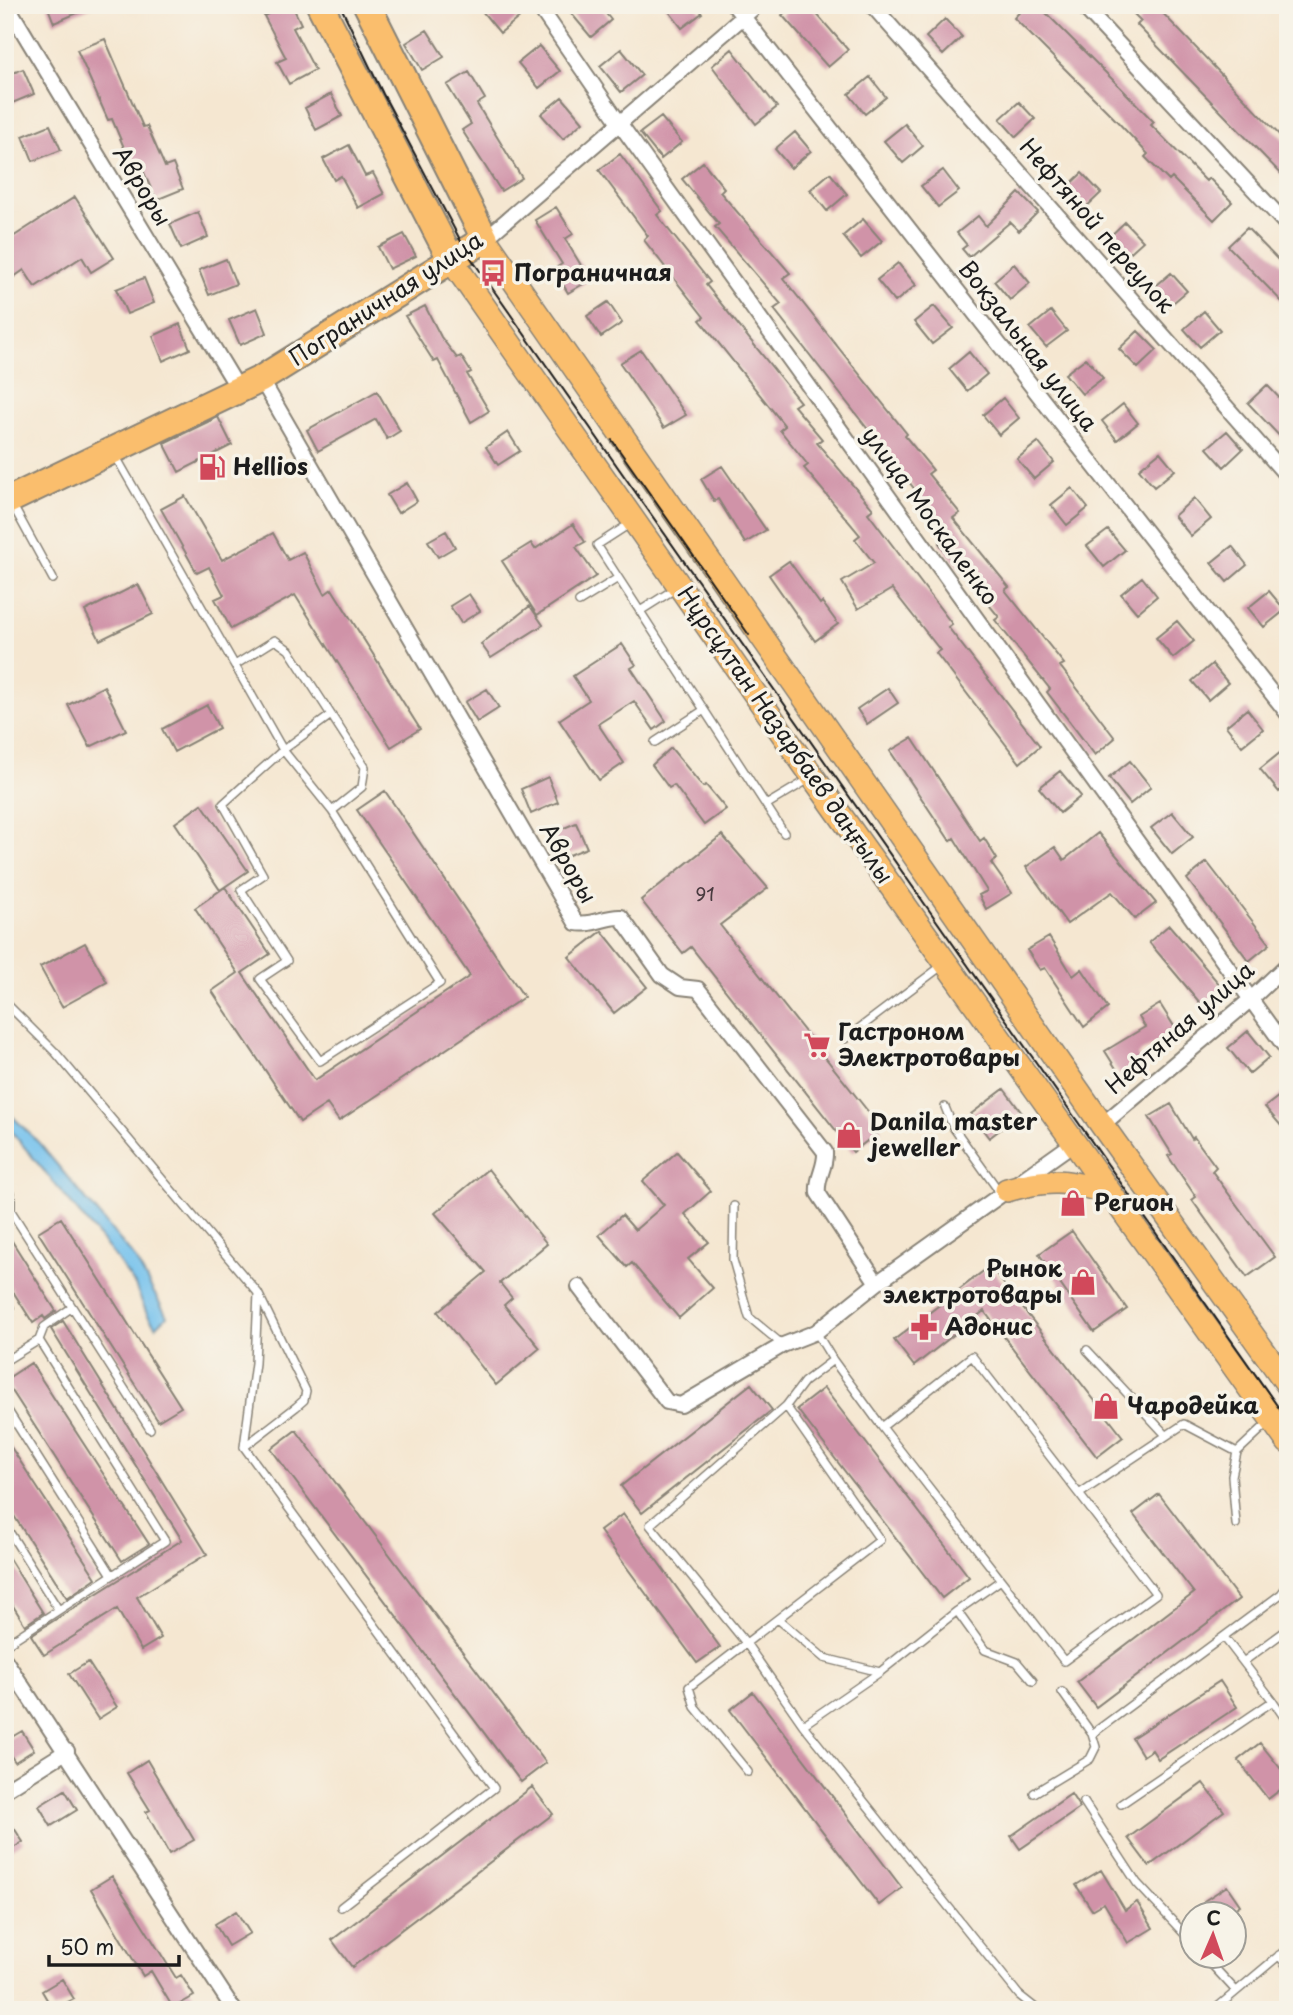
<svg xmlns="http://www.w3.org/2000/svg" width="1293" height="2015" font-family="'Playpen Sans',sans-serif">
  <style>
    .water { fill: #73c1ed; stroke: #486e84; stroke-width: 2 }
    .building { fill: #d093a8 }
    .lines { fill: none; stroke-linecap: round; stroke-linejoin: round }
    .lane-casing { stroke: #888276; stroke-width: 10 }
    .street-casing { stroke: #888276; stroke-width: 18 }
    .primary-casing { stroke: #888276; stroke-width: 26 }
    .highway-casing { stroke: #888276; stroke-width: 30 }
    .lane { stroke: #fff; stroke-width: 7 }
    .street { stroke: #fff; stroke-width: 14 }
    .primary { stroke: #fabe6d; stroke-width: 23 }
    .highway { stroke: #fabe6d; stroke-width: 26 }
    .tram { stroke: #1c1c1c; stroke-width: 2 }
    .labels { text-anchor: middle; stroke-width: 7; stroke-linejoin: round; paint-order: stroke }
    .number-label { font-size: 19px; fill: #493a3f }
    .street-label { font-size: 23px; fill: #1c1c1c; stroke: #f7f3e8 }
    .poi-label { font-size: 23px; font-weight: bold; fill: #1c1c1c; stroke: #f7f3e8; text-anchor: start }
  </style>
  <rect width="100%" height="100%" fill="#f7f3e8"/>
  <filter id="ink" filterUnits="userSpaceOnUse"><feTurbulence type="fractalNoise" baseFrequency=".0143" numOctaves="2"/><feDisplacementMap in="SourceGraphic" scale="14" xChannelSelector="R" yChannelSelector="G"/><feConvolveMatrix kernelMatrix="1 2 1 2 8 2 1 2 1" color-interpolation-filters="sRGB"/></filter>
  <filter id="wash" filterUnits="userSpaceOnUse"><feTurbulence type="fractalNoise" baseFrequency=".00686" numOctaves="4" result="noise"/><feDisplacementMap in="SourceGraphic" scale="28" xChannelSelector="R" yChannelSelector="G"/><feGaussianBlur stdDeviation="1.57" result="paint"/><feColorMatrix in="noise" values="0 0 0 0 0 0 0 0 0 0 0 0 0 0 0 0 0 1.4 0 .05"/><feComposite in="paint" operator="in"/></filter>
  <g filter="url(#wash)">
    <rect width="100%" height="100%" fill="#f5e7d1"/>
    <path class="water" d="M5,1109L39,1143L134,1257L167,1316L156,1327L147,1314L135,1285L109,1249L5,1124Z"/>
    <g id="blocks">
      <path class="building" d="M47,5H96L54,23Z
        M284,5H292L301,24L293,28L315,70L289,84L277,62L286,58L264,16Z
        M477,5H511L521,16L500,33Z
        M577,5H599L611,20L591,37L570,12Z
        M664,5H696L702,13L682,28Z
        M794,5H809L848,50L828,67L782,15Z
        M1026,5H1038L1122,89L1154,122L1151,125L1206,181L1209,178L1232,202L1214,220L1172,178L1169,181L1145,157L1148,154L1112,116L1014,18Z
        M1125,5H1155L1288,144V181L1137,25L1141,21Z
        M945,19L962,37L943,55L926,37Z
        M427,30L444,57L422,70L406,43Z
        M105,39L143,127L147,126L165,167L173,164L183,189L156,200L138,159L130,162L112,119L108,120L77,50Z
        M539,46L560,71L539,88L518,63Z
        M621,49L642,75L621,92L600,66Z
        M732,49L777,107L756,124L712,66Z
        M23,69L34,94L5,106V76Z
        M469,72L485,99L477,104L522,178L501,191L462,130L471,124L447,85Z
        M870,77L886,97L865,114L849,94Z
        M331,94L342,116L316,130L305,108Z
        M562,97L583,122L563,139L541,114Z
        M1019,102L1035,119L1016,137L1000,119Z
        M661,117L682,142L661,159L640,133Z
        M905,124L923,146L903,163L884,141Z
        M50,125L61,150L33,161L23,136Z
        M795,132L811,151L791,168L775,149Z
        M349,145L365,176L373,173L384,194L358,208L341,176L334,180L323,159Z
        M620,154L662,211L657,215L710,282L706,285L800,402L794,406L822,439L817,443L873,509L868,513L952,624L948,627L1040,746L1020,763L936,653L940,650L892,589L858,609L842,582L874,563L855,539L860,535L804,468L808,465L780,430L785,426L700,320L704,317L644,240L648,236L599,170Z
        M703,162L724,188L720,192L790,273L783,278L907,434L905,436L933,470L928,474L960,513L953,518L1009,587L1005,590L1064,664L1060,666L1115,738L1095,755L1047,692L1050,689L995,620L999,617L939,543L945,537L918,504L923,500L774,309L781,304L715,227L719,224L682,179Z
        M943,170L959,191L938,207L921,186Z
        M830,173L847,194L827,211L810,190Z
        M1082,173L1101,193L1082,211L1063,191Z
        M1019,193L1038,212L1019,231L1010,222L969,257L962,249L967,245L957,233L978,216L986,226Z
        M75,197L114,258L91,272L82,257L35,287L24,270L5,283V242Z
        M556,207L573,234L565,239L590,280L568,293L554,269L562,264L535,220Z
        M198,212L208,237L181,249L170,224Z
        M863,219L882,241L861,258L843,236Z
        M1125,222L1143,241L1123,259L1106,240Z
        M1247,228L1288,270V308L1228,246Z
        M404,234L416,256L389,269L378,247Z
        M226,259L236,284L209,295L199,270Z
        M898,263L916,285L895,302L877,280Z
        M1014,264L1030,283L1010,300L994,281Z
        M1171,273L1187,291L1167,308L1151,290Z
        M144,278L154,303L127,314L116,289Z
        M608,302L622,323L601,337L587,316Z
        M425,306L441,337L457,358L461,356L471,372L467,374L489,411L471,422L438,360L434,362L405,316Z
        M934,306L953,328L932,344L914,322Z
        M257,308L267,333L240,345L229,320Z
        M1051,311L1067,331L1046,347L1030,328Z
        M1204,311L1220,330L1200,347L1184,329Z
        M180,324L190,349L163,361L153,336Z
        M1138,331L1157,350L1138,368L1119,349Z
        M641,350L686,415L664,428L620,363Z
        M969,352L987,374L967,391L949,369Z
        M1086,358L1103,378L1082,394L1065,374Z
        M1267,385L1288,407V445L1248,403Z
        M377,391L400,431L387,439L376,419L318,451L307,430Z
        M1003,398L1019,418L999,435L983,415Z
        M1123,404L1138,423L1117,440L1102,421Z
        M218,417L232,445L179,472L164,443Z
        M1227,431L1243,449L1224,467L1207,448Z
        M508,432L520,451L498,465L486,447Z
        M1038,442L1054,462L1034,479L1017,459Z
        M1160,452L1175,470L1154,487L1139,469Z
        M722,466L766,530L745,543L718,499L714,501L701,479Z
        M407,483L417,501L398,513L387,495Z
        M1072,488L1088,508L1067,525L1051,505Z
        M185,496L222,560L273,533L288,560L303,552L325,594L332,589L420,729L391,747L295,595L231,629L215,599L224,595L209,567L197,573L161,509Z
        M1194,498L1211,519L1191,536L1174,516Z
        M573,524L585,542L576,547L596,576L537,615L502,561L531,543L535,549Z
        M1108,530L1125,550L1104,567L1087,546Z
        M446,531L455,547L438,557L428,541Z
        M1232,546L1247,565L1227,582L1211,563Z
        M789,561L820,604L822,602L838,624L815,641L769,575Z
        M1142,577L1157,596L1137,613L1121,594Z
        M138,584L153,614L100,640L85,611Z
        M1269,591L1285,610L1264,627L1248,608Z
        M469,594L480,611L461,623L450,606Z
        M530,606L543,625L491,658L481,644Z
        M1177,621L1194,641L1173,658L1156,638Z
        M622,644L636,665L631,668L666,721L654,730L634,701L598,724L624,763L599,780L559,720L589,700L573,676Z
        M1212,664L1228,683L1208,700L1192,681Z
        M104,686L126,730L90,747L68,705Z
        M888,688L898,703L867,724L857,709Z
        M487,689L499,708L477,722L465,702Z
        M207,705L219,728L174,752L162,729Z
        M1247,709L1263,729L1242,746L1226,726Z
        M912,738L980,841L984,838L997,859L991,863L1012,893L986,909L979,895L987,891L954,838L950,841L890,751Z
        M671,748L703,787L706,785L726,809L704,825L674,785L669,788L652,765Z
        M1281,752L1288,761V784L1279,792L1260,769Z
        M1130,761L1151,787L1130,804L1109,778Z
        M1060,771L1081,796L1060,813L1039,788Z
        M548,777L558,802L531,814L521,789Z
        M385,791L524,997L339,1121L327,1104L300,1122L212,991L238,973L195,908L225,887L270,954L242,973L315,1080L470,976L357,810Z
        M202,804L248,871L220,890L175,823Z
        M1172,812L1193,837L1172,854L1151,828Z
        M576,823L587,848L559,859L549,834Z
        M1098,833L1156,903L1135,919L1112,892L1067,924L1026,867L1055,847L1064,860Z
        M722,835L768,888L720,925L882,1129L853,1152L691,947L683,953L641,900Z
        M1207,862L1270,944L1249,961L1187,879Z
        M1169,925L1227,993L1206,1010L1149,942Z
        M602,931L647,987L614,1013L569,957Z
        M1049,937L1073,976L1082,969L1108,1008L1084,1027L1045,968L1040,970L1027,950Z
        M85,943L107,982L62,1007L40,967Z
        M1160,1004L1177,1031L1137,1055L1144,1065L1122,1078L1105,1051L1145,1027L1139,1017Z
        M1248,1031L1269,1057L1249,1074L1228,1048Z
        M1004,1089L1022,1113L989,1138L971,1114Z
        M1288,1089V1134L1265,1107Z
        M1171,1104L1192,1139L1194,1137L1216,1167L1212,1171L1275,1257L1247,1277L1192,1200L1196,1197L1168,1156L1172,1154L1149,1117Z
        M677,1152L711,1191L685,1214L709,1242L688,1259L713,1288L679,1318L632,1263L627,1267L599,1235L622,1215L635,1230L664,1205L643,1181Z
        M488,1169L547,1244L500,1283L512,1298L504,1305L540,1348L496,1385L438,1312L486,1272L435,1213Z
        M61,1218L181,1407L158,1421L38,1232Z
        M5,1230L56,1311L45,1319L43,1316L33,1323L5,1279Z
        M1072,1231L1127,1309L1094,1332L1039,1254Z
        M990,1266L1123,1437L1097,1457L984,1311L914,1366L894,1340Z
        M63,1321L207,1554L137,1597L161,1638L141,1650L117,1609L44,1655L31,1635L182,1540L51,1329Z
        M31,1363L149,1544L122,1561L5,1380Z
        M751,1384L772,1410L642,1513L621,1486Z
        M824,1388L969,1577L942,1598L797,1409Z
        M296,1430L546,1763L521,1782L271,1449Z
        M5,1438L96,1578L67,1598L5,1502Z
        M1159,1494L1239,1599L1096,1707L1077,1682L1194,1593L1133,1514Z
        M623,1514L720,1647L697,1663L600,1531Z
        M5,1552L43,1613L25,1625L5,1593Z
        M88,1662L117,1707L98,1719L69,1674Z
        M1220,1681L1237,1707L1158,1759L1152,1750L1143,1756L1132,1738Z
        M753,1692L902,1888L879,1905L730,1710Z
        M22,1731L34,1750L15,1762L5,1747V1741Z
        M1260,1743L1288,1778V1784L1268,1799L1238,1760Z
        M147,1760L194,1840L169,1854L146,1812L150,1810L127,1773Z
        M1203,1783L1224,1811L1149,1866L1128,1838Z
        M532,1787L553,1814L352,1967L332,1940Z
        M65,1790L77,1810L51,1826L39,1806Z
        M1071,1794L1080,1808L1020,1849L1011,1836Z
        M5,1814L23,1842L5,1853Z
        M1101,1870L1125,1910L1137,1902L1153,1928L1128,1943L1104,1903L1092,1910L1076,1885Z
        M112,1876L176,1978L181,1975L194,1996L173,2008L151,1971L143,1976L91,1889Z
        M1227,1886L1240,1905L1227,1914H1212L1204,1901Z
        M236,1911L250,1933L228,1946L215,1924Z
        M62,1979L74,1999L53,2010L42,1991Z"/>
    </g>
  </g>
  <g filter="url(#ink)">
    <use href="#blocks" fill-opacity="0" stroke="#888276" stroke-width="2"/>
    <g class="lines">
      <defs>
        <path id="lane" d="M115,455L283,750L332,811L440,983L320,1061L260,979L287,961L241,890L263,875L223,804L283,750L331,715
          M12,504L53,579
          M631,523L597,545L784,833
          M579,602L618,578
          M640,611L678,587
          M235,665L275,640L289,650L365,767L362,787L332,811
          M655,742L704,710
          M766,805L811,778
          M5,1002L56,1053L258,1293L255,1363L244,1447L494,1788L341,1907
          M845,1039L943,965
          M945,1107L953,1127L1001,1194
          M5,1191L11,1195V1211L150,1429
          M734,1206L733,1260L749,1317L783,1345
          M5,1298L10,1308L5,1315
          M816,1332L833,1360L882,1427L1064,1661L1156,1594L1079,1494L1184,1424L1237,1452L1269,1422
          M1087,1350L1165,1434
          M5,1361L39,1340L44,1327L71,1308
          M5,1406L112,1575
          M786,1406L650,1525L746,1643L803,1725
          M882,1427L972,1356L1079,1494
          M244,1447L296,1407L304,1400L306,1391L258,1293
          M1236,1524L1232,1476L1237,1452
          M5,1525L58,1609
          M957,1611L1001,1580
          M778,1619L824,1658L880,1672L957,1611L985,1650L1017,1662L1033,1681
          M1224,1637L1273,1701
          M5,1645L165,1541L39,1340
          M1243,1662L1288,1629
          M880,1672L803,1725L1019,1995L1038,2010
          M1062,1692L1092,1734L1281,1594L1288,1585
          M748,1772L695,1707L689,1687L880,1540L786,1406L804,1382L833,1360
          M1034,1793L1090,1759L1096,1747L1092,1734
          M1084,1802L1137,1883L1192,1942
          M1121,1804L1273,1701L1288,1723
          M1203,1955L1236,1991
          M1279,1955L1288,1968
          M1214,2010L1288,1948"/>
        <path id="street" d="M7,5L239,390
          M538,5L620,124L1288,1051
          M734,5L1288,714
          M872,5L1288,477
          M1082,5L1288,226
          M485,239L757,5
          M261,379L576,923C593,926 605,916 621,917L662,975L680,987L698,989L825,1152C826,1168 816,1178 818,1193L877,1283
          M1102,1125L1250,1000L1288,964
          M579,1287L667,1402L681,1405L783,1345L816,1332L877,1283L1075,1142
          M5,1660L234,2010
          M5,1790L67,1751"/>
        <path id="primary" d="M485,239L1102,1125L1288,1385
          M452,261L813,777L1288,1442
          M1007,1190C1048,1178 1069,1180 1109,1193"/>
        <path id="highway" d="M320,5L452,261
          M5,502L261,379L485,239L367,5"/>
      </defs>
      <use href="#lane" class="lane-casing"/>
      <use href="#street" class="street-casing"/>
      <use href="#primary" class="primary-casing"/>
      <use href="#highway" class="highway-casing"/>
      <use href="#lane" class="lane"/>
      <use href="#street" class="street"/>
      <use href="#primary" class="primary"/>
      <use href="#highway" class="highway"/>
      <path class="tram" d="M340,5L383,94L466,251L1288,1421
        M612,440L749,635"/>
    </g>
  </g>
  <defs>
    <symbol id="bus-bare" viewBox="-9 -9 18 18"><path d="M-5-6H5V4H4V6H2V4H-2V6H-4V4H-5ZM-3.5-4V0h7V-4ZM-3.5 1.2v1.5H-2V1.2ZM2 1.2v1.5H3.5V1.2Z" fill="#d1495b" stroke="#f7f3e8" stroke-width="2.5" paint-order="stroke"/></symbol>
    <symbol id="fuel-bare" viewBox="-9 -9 18 18"><path d="M-5.5-6h7V0h2V4h1.3V-2.5L3-4.5l.8-.8L6-3V5H2.5V1h-1V6h-7ZM-4.2-4.7v3.2H.2V-4.7Z" fill="#d1495b" stroke="#f7f3e8" stroke-width="2.5" paint-order="stroke"/></symbol>
    <symbol id="supermarket-bare" viewBox="-9 -9 18 18"><path d="M-6-5.5h2.5l.6 2H6L4.5 2H-2.5L-4.4-4H-6ZM-1.5 3.2a1.3 1.3 0 1 0 .1 0ZM3 3.2a1.3 1.3 0 1 0 .1 0Z" fill="#d1495b" stroke="#f7f3e8" stroke-width="2.5" paint-order="stroke"/></symbol>
    <symbol id="shop-bare" viewBox="-9 -9 18 18"><path d="M-5-2.5h2.3a2.7 3.5 0 0 1 5.4 0H5L5.5 6h-11ZM-1.5-2.5h3a1.5 2.3 0 0 0-3 0Z" fill="#d1495b" stroke="#f7f3e8" stroke-width="2.5" paint-order="stroke"/></symbol>
    <symbol id="pharmacy-bare" viewBox="-9 -9 18 18"><path d="M-2-6h4v4h4v4h-4v4h-4v-4h-4v-4h4Z" fill="#d1495b" stroke="#f7f3e8" stroke-width="2.5" paint-order="stroke"/></symbol>
  </defs>
  <g fill-rule="evenodd">
    <use href="#bus-bare" x="474" y="254" width="38" height="38"/>
    <use href="#fuel-bare" x="193" y="448" width="38" height="38"/>
    <use href="#supermarket-bare" x="798" y="1026" width="38" height="38"/>
    <use href="#shop-bare" x="830" y="1116" width="38" height="38"/>
    <use href="#shop-bare" x="1054" y="1184" width="38" height="38"/>
    <use href="#shop-bare" x="1064" y="1263" width="38" height="38"/>
    <use href="#pharmacy-bare" x="905" y="1308" width="38" height="38"/>
    <use href="#shop-bare" x="1087" y="1387" width="38" height="38"/>
  </g>
  <g class="labels">
    <g class="number-label">
      <text x="705" y="901">91</text>
    </g>
    <g class="street-label">
      <text transform="translate(142 186) rotate(59)" y="8">Авроры</text>
      <text transform="translate(1097 226) rotate(49)" y="8">Нефтяной переулок</text>
      <text transform="translate(386 299) rotate(-33)" y="8">Пограничная улица</text>
      <text transform="translate(1028 346) rotate(52)" y="8">Вокзальная улица</text>
      <text transform="translate(930 516) rotate(54)" y="8">улица Москаленко</text>
      <text transform="translate(785 735) rotate(55)" y="8">Нұрсұлтан Назарбаев даңғылы</text>
      <text transform="translate(568 863) rotate(60)" y="8">Авроры</text>
      <text transform="translate(1180 1028) rotate(-41)" y="8">Нефтяная улица</text>
    </g>
    <g class="poi-label">
      <text x="514" y="281">Пограничная</text>
      <text x="233" y="475">Hellios</text>
      <text x="838" y="1040">Гастроном<tspan x="838" dy="26">Электротовары</tspan></text>
      <text x="870" y="1130">Danila master<tspan x="870" dy="26">jeweller</tspan></text>
      <text x="1094" y="1211">Регион</text>
      <text x="1062" y="1277" text-anchor="end">Рынок<tspan x="1062" dy="26">электротовары</tspan></text>
      <text x="945" y="1335">Адонис</text>
      <text x="1127" y="1414">Чародейка</text>
    </g>
  </g>
  <rect width="1293" height="2015" fill="none" stroke="#f7f3e8" stroke-width="28"/>
  <g transform="translate(1213 1935) rotate(2)"><circle r="33" fill="#f7f3e8" stroke="#9f9d96" stroke-width="2"/>
  <path d="M0-5L12 26L0 18L-12 26Z" fill="#d1495b"/>
  <text y="-10" font-size="19" font-weight="bold" text-anchor="middle" fill="#1c1c1c">С</text>
  </g>
  <path d="M49 1955v10h130v-10" fill="none" stroke="#1c1c1c" stroke-width="3.5"/>
  <text x="60" y="1955" font-size="21" fill="#1c1c1c" stroke="#f7f3e8" stroke-width="5" paint-order="stroke">50 m</text>
</svg>
